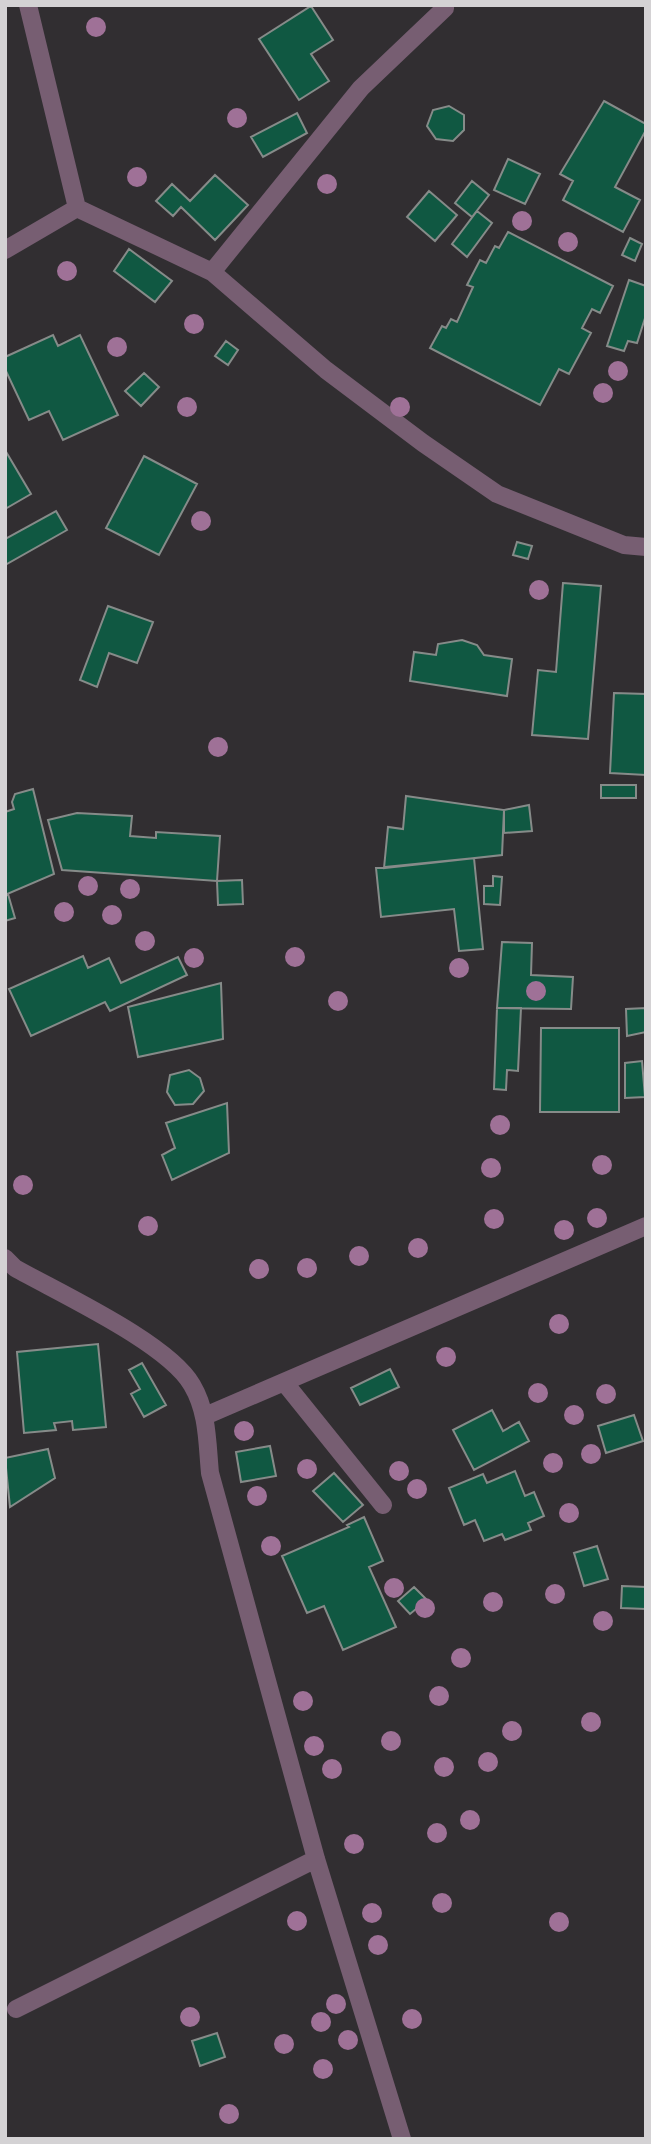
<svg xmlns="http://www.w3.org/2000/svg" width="651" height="2144" font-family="Bitter,serif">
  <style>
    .building { fill: #105842; stroke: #868b89; stroke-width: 2 }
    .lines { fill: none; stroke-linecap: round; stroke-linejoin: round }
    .minor { stroke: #775e72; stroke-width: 18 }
    .tree { fill: #9f7197 }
  </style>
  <rect width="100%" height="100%" fill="#312e31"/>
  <path class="building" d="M311,6L333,40L311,54L329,81L299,100L259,39Z
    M604,101L646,124V130L615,187L640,200L623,232L563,200L573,181L560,174Z
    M449,106L464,115V130L453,141L436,139L427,126L433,110Z
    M297,113L307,133L263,157L251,137Z
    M508,159L540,174L525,204L494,190Z
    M215,175L248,205L215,240L181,207L173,216L156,201L172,184L190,201Z
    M472,181L489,195L472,217L455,203Z
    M429,191L457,215L435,241L407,217Z
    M477,211L492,223L467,257L452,244Z
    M508,232L613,286L600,313L592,309L582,328L591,333L569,374L559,369L540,405L430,348L442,326L446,328L451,319L457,322L473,287L467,285L480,260L486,263L495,246L499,248Z
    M630,238L642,244L635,261L622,255Z
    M129,249L172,281L155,302L114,271Z
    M629,280L646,286V315L637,343L628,341L624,351L607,346Z
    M53,335L58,346L80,335L118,415L63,440L49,411L29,420L5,369V357Z
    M226,341L238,350L228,365L215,356Z
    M144,373L159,387L141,406L125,391Z
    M5,450L31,494L5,509Z
    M144,456L197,484L159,555L106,528Z
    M56,511L67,530L5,565V539Z
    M517,542L532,546L528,559L513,555Z
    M563,583L601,586L588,739L532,735L538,670L556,672Z
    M108,606L153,622L137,663L109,653L97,687L80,680Z
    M462,640L477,645L484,655L512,659L507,696L410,681L414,652L436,655L438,644Z
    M614,693L646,694V775L610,773Z
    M601,785H636V798H601Z
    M33,789L54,874L5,895V812L14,809L12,802L15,794Z
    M406,796L504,810L502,855L384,868L388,827L403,829Z
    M529,805L532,831L504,833V810Z
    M77,813L132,816L130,836L156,838V832L220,836L217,881L62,870L48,820Z
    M474,858L483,949L459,951L454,909L381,917L376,868Z
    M493,876L502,877L500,905L484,904V886H493Z
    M242,880L243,904L218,905L217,881Z
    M8,894L15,918L5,921V895Z
    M502,942L532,943L531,975L573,977L571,1009L497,1008Z
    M83,956L88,968L109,958L121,983L178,957L187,975L110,1011L105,1002L31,1036L9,989Z
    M221,983L223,1039L138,1057L128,1007Z
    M497,1008H521L518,1071L507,1070L506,1090L494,1089Z
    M646,1008V1032L627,1036L626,1009Z
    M541,1028H619V1112H540Z
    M642,1061L645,1097L625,1098V1063Z
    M189,1070L200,1078L204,1091L193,1104L175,1105L167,1092L170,1075Z
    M227,1103L229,1153L172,1180L162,1155L175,1148L166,1123Z
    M98,1344L106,1427L73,1430L72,1421L54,1423L56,1430L24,1433L17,1352Z
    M142,1363L166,1405L144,1417L131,1394L140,1389L129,1370Z
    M390,1369L399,1387L360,1405L351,1388Z
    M492,1410L503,1431L519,1422L529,1441L474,1470L453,1430Z
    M634,1415L643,1441L606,1453L598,1426Z
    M270,1446L276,1476L241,1482L236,1452Z
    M48,1449L55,1478L10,1507L5,1458Z
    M515,1471L525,1496L534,1492L544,1516L528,1523L531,1530L505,1540L502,1534L484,1541L475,1520L464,1525L449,1488L483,1474L487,1483Z
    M334,1473L363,1505L343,1522L313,1491Z
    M364,1517L383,1561L369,1567L396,1627L343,1650L324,1606L307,1613L282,1556L349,1527L347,1525Z
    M597,1546L608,1579L584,1586L574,1553Z
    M622,1586L646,1587V1609L621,1608Z
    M414,1587L427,1600L410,1614L398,1601Z
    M217,2033L225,2057L200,2066L192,2041Z"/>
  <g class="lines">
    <path class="minor" d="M28,5L77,208
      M5,250L77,208L212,272L326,370L423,443L497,494L624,545L646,547
      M212,272L361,88L445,8L444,5
      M5,1258L15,1268C59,1293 168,1343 192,1385C208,1412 207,1442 210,1473L316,1859L402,2139
      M284,1382L383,1505
      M205,1416L646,1226
      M16,2009L316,1859"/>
  </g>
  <g class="tree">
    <circle cx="96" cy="27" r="10"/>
    <circle cx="237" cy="118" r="10"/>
    <circle cx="137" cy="177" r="10"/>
    <circle cx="327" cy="184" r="10"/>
    <circle cx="522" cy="221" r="10"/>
    <circle cx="568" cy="242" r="10"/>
    <circle cx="67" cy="271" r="10"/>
    <circle cx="194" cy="324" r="10"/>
    <circle cx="117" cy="347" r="10"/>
    <circle cx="618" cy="371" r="10"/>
    <circle cx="603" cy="393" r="10"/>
    <circle cx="187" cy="407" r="10"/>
    <circle cx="400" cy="407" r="10"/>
    <circle cx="201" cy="521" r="10"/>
    <circle cx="539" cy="590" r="10"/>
    <circle cx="218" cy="747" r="10"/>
    <circle cx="88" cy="886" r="10"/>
    <circle cx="130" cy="889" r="10"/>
    <circle cx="64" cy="912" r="10"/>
    <circle cx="112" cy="915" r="10"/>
    <circle cx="145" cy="941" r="10"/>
    <circle cx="295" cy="957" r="10"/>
    <circle cx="194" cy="958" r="10"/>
    <circle cx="459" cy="968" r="10"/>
    <circle cx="536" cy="991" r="10"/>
    <circle cx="338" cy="1001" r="10"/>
    <circle cx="500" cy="1125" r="10"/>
    <circle cx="602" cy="1165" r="10"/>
    <circle cx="491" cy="1168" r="10"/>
    <circle cx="23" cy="1185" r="10"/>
    <circle cx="597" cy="1218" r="10"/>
    <circle cx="494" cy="1219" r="10"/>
    <circle cx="148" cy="1226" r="10"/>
    <circle cx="564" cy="1230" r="10"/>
    <circle cx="418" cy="1248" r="10"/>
    <circle cx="359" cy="1256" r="10"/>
    <circle cx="307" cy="1268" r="10"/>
    <circle cx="259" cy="1269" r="10"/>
    <circle cx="559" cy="1324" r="10"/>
    <circle cx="446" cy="1357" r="10"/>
    <circle cx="538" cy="1393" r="10"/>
    <circle cx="606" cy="1394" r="10"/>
    <circle cx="574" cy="1415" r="10"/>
    <circle cx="244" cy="1431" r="10"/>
    <circle cx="591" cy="1454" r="10"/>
    <circle cx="553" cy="1463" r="10"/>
    <circle cx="307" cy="1469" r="10"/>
    <circle cx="399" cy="1471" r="10"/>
    <circle cx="417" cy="1489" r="10"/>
    <circle cx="257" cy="1496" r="10"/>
    <circle cx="569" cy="1513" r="10"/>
    <circle cx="271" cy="1546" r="10"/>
    <circle cx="394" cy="1588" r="10"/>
    <circle cx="555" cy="1594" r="10"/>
    <circle cx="493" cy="1602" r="10"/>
    <circle cx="425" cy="1608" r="10"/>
    <circle cx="603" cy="1621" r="10"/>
    <circle cx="461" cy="1658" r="10"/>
    <circle cx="439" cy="1696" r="10"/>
    <circle cx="303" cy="1701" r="10"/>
    <circle cx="591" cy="1722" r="10"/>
    <circle cx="512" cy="1731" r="10"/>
    <circle cx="391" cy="1741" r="10"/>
    <circle cx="314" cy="1746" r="10"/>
    <circle cx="488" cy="1762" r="10"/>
    <circle cx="444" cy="1767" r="10"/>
    <circle cx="332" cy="1769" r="10"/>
    <circle cx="470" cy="1820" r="10"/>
    <circle cx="437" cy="1833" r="10"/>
    <circle cx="354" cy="1844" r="10"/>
    <circle cx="442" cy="1903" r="10"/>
    <circle cx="372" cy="1913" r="10"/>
    <circle cx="297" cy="1921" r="10"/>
    <circle cx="559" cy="1922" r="10"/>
    <circle cx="378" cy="1945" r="10"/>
    <circle cx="336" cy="2004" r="10"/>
    <circle cx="190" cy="2017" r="10"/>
    <circle cx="412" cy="2019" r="10"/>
    <circle cx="321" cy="2022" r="10"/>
    <circle cx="348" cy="2040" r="10"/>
    <circle cx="284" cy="2044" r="10"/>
    <circle cx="323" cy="2069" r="10"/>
    <circle cx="229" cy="2114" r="10"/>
  </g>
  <rect width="651" height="2144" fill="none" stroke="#d4d2d4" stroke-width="14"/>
</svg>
